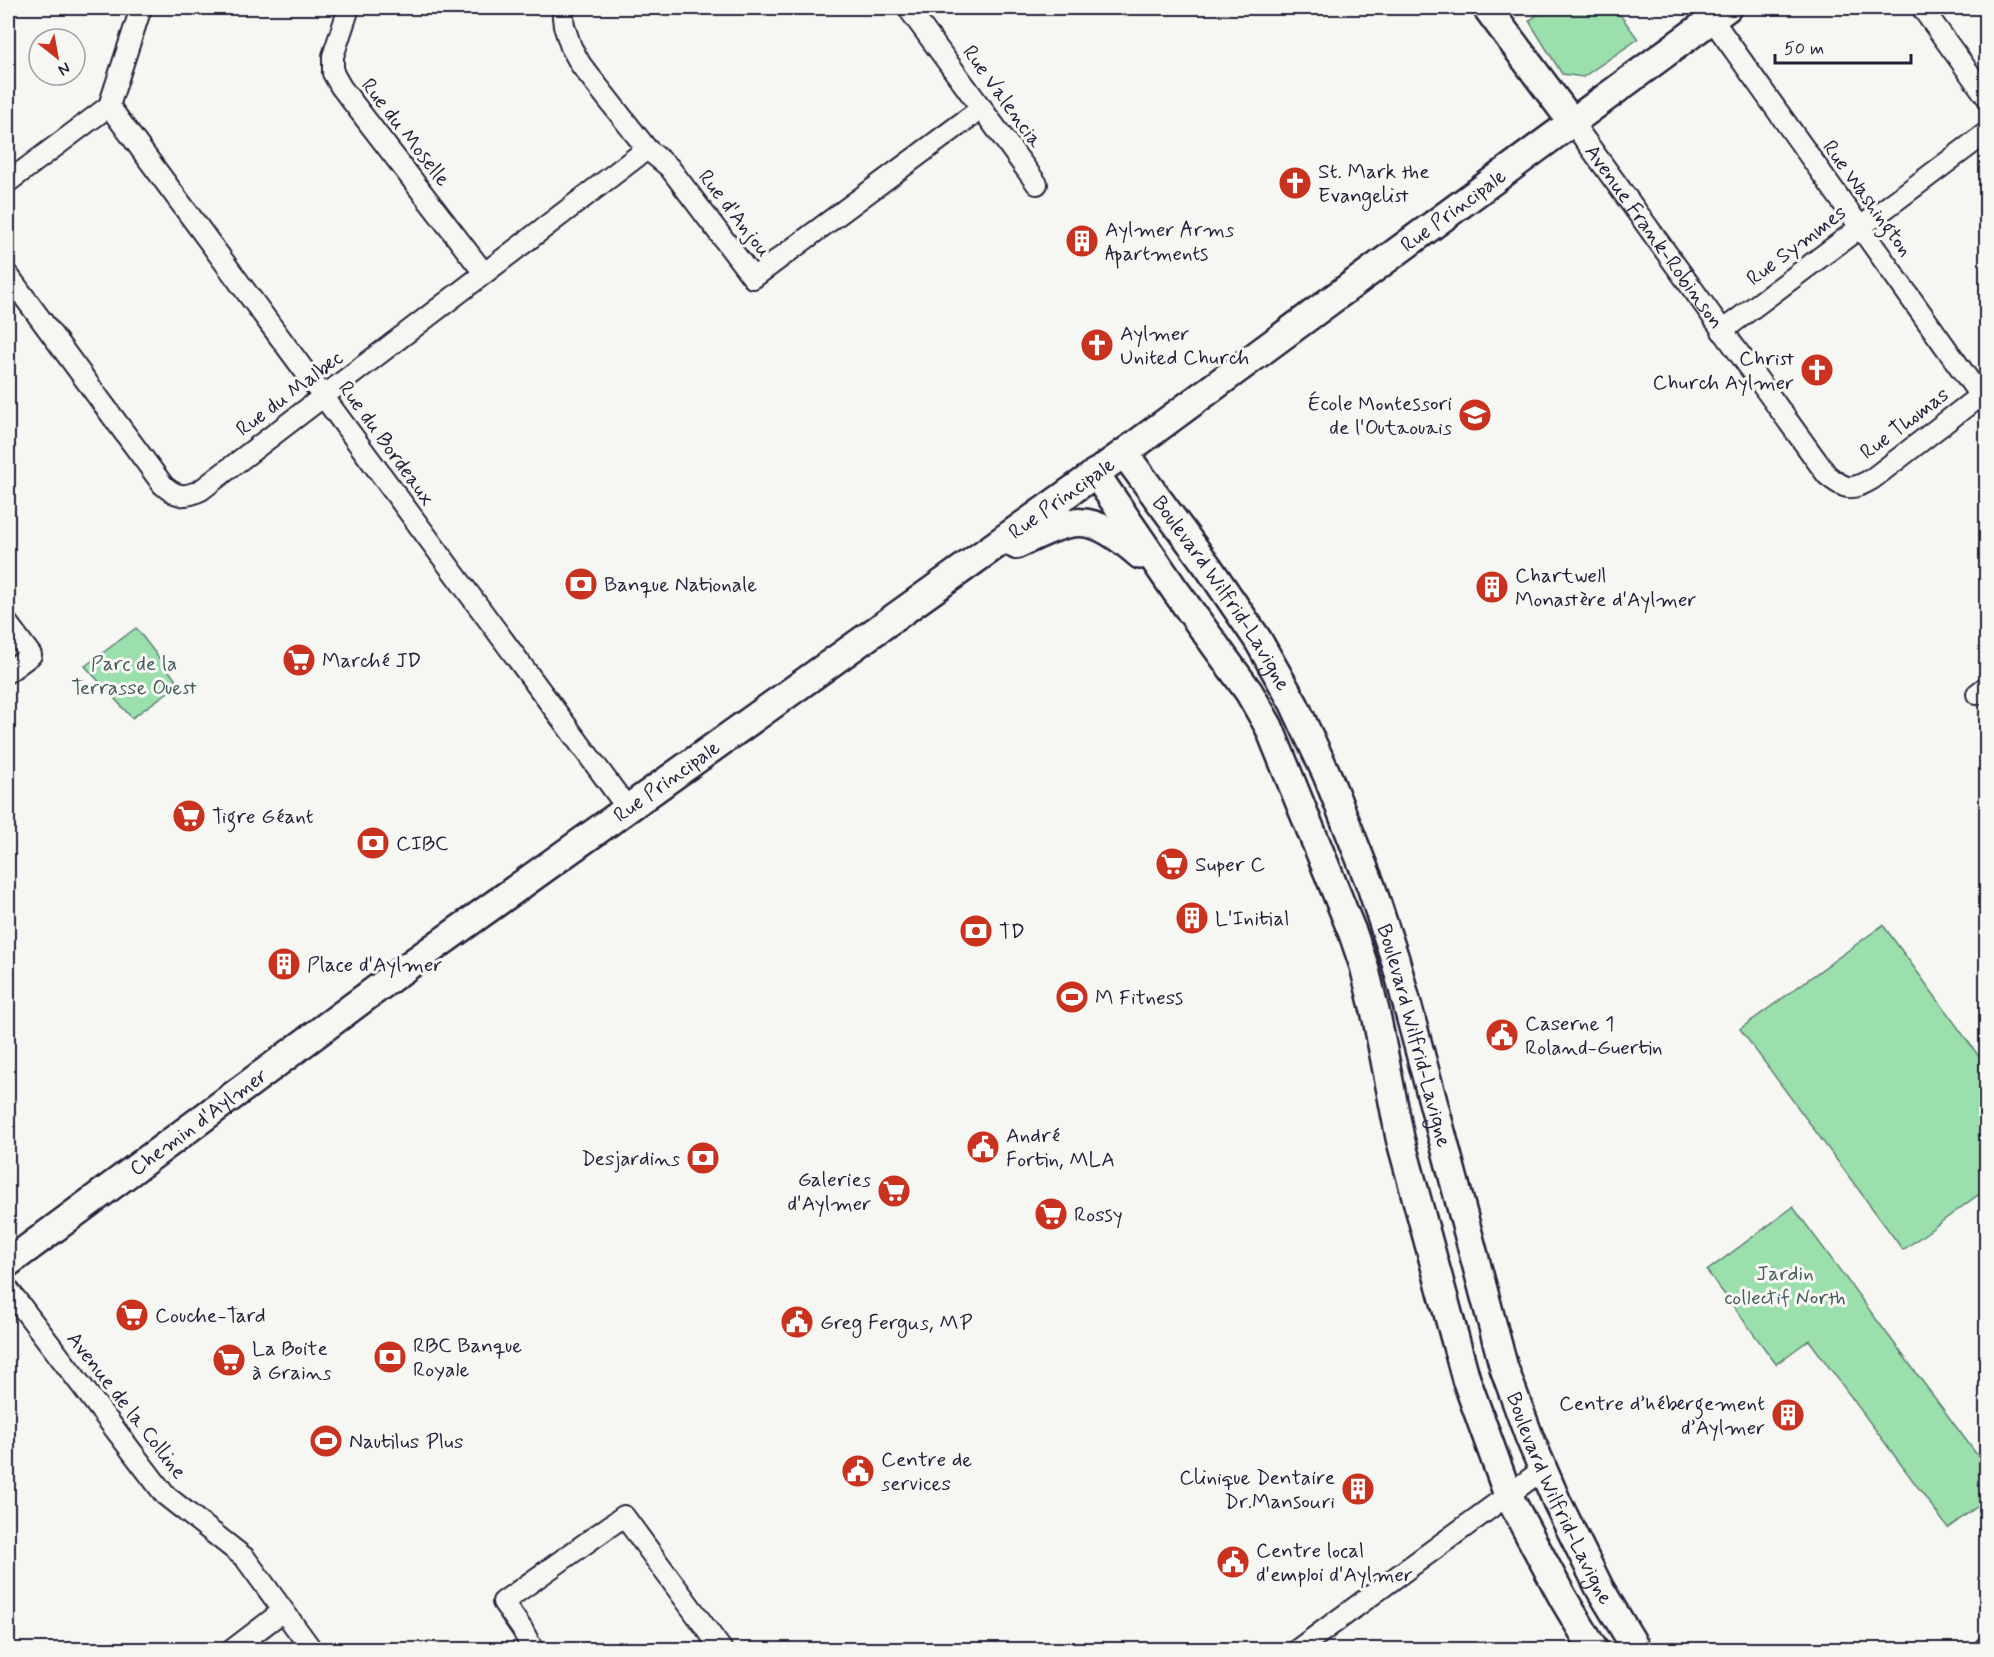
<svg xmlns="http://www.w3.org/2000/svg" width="1994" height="1657" font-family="Mynerve,sans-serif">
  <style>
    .green { fill: #9adfac; stroke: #5e8074; stroke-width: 1.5 }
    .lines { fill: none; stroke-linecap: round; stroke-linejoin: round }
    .minor-casing { stroke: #22223b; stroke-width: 24 }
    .secondary-casing { stroke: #22223b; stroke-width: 32 }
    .minor { stroke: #f6f6f2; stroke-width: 20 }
    .secondary { stroke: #f6f6f2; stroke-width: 27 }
    .labels { text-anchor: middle; stroke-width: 6; stroke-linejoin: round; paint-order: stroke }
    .street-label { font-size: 21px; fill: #22223b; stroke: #f6f6f2 }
    .poi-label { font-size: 21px; fill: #22223b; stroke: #f6f6f2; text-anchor: start }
    .park-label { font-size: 21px; fill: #465b5d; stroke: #f6f6f2 }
  </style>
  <rect width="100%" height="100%" fill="#f6f6f2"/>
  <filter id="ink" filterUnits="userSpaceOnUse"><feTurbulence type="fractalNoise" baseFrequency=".0167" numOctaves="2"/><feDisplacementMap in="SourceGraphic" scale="12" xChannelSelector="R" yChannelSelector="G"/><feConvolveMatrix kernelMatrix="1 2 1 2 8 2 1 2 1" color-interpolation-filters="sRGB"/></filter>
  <g filter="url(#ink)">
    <path class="green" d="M1546,8H1615L1638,39L1583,77L1562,74L1529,21Z
      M136,628L179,684L132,718L85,666Z
      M1883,925L1986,1066V1189L1903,1250L1740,1029Z
      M1793,1207L1986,1467V1500L1948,1528L1809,1340L1776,1364L1707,1271Z"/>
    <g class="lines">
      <defs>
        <g id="minor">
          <path d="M349,8L333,56V73L341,87L484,273"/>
          <path d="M562,8L564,26L571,47L581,65L647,149L669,167L753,278L982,108"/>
          <path d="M908,8L1037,184"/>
          <path d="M1922,8L1986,96"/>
          <path d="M1712,19L1986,404"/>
          <path d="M109,106L628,809"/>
          <path id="s1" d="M1572,122L1827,475C1846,490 1851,491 1872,479L1986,391"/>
          <path d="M8,182L109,106L141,8"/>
          <path d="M8,275L163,485C176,497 185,498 201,490L647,149"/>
          <path d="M1722,331L1986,133"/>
          <path d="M8,624L31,655L8,672"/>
          <path d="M1977,694L1986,687"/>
          <path d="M8,1289L165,1495L245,1558L312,1650"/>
          <path d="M232,1650L283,1611"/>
          <path d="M533,1650L522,1629L503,1602L624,1516L722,1650"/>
          <path d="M1297,1650L1542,1470"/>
          <path d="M1983,1650L1986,1647"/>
        </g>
        <g id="secondary">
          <path d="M1487,8L1572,122"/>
          <path id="s2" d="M1124,453L1209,568L1258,640L1294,704L1327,775L1371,886L1395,959L1504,1368L1530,1439L1557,1502L1600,1589L1637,1650"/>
          <path d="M1095,473L1175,590L1249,692L1269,727L1353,934L1364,966L1377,1019L1400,1138L1466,1379L1508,1495L1563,1598L1594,1650"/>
          <path d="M1016,545C1075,516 1089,511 1140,555"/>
          <path id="s3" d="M8,1263L390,979L1124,453L1727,8"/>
        </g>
      </defs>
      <use href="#minor" class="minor-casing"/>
      <use href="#secondary" class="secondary-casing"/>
      <use href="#minor" class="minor"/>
      <use href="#secondary" class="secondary"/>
    </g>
  </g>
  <defs>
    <symbol id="church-disc" viewBox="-11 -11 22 22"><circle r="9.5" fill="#c8321e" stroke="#f6f6f2"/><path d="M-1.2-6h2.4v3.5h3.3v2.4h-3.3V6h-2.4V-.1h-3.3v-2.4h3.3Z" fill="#fff"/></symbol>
    <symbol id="building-disc" viewBox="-11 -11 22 22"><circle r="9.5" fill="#c8321e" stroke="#f6f6f2"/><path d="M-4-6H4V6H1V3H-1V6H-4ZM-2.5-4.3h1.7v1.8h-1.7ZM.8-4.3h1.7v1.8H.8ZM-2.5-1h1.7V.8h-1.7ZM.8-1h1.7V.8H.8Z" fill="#fff"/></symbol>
    <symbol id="school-disc" viewBox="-11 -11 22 22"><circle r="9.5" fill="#c8321e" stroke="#f6f6f2"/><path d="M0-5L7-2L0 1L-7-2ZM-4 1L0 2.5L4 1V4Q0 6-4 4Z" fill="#fff"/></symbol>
    <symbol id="bank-disc" viewBox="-11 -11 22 22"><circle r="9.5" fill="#c8321e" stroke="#f6f6f2"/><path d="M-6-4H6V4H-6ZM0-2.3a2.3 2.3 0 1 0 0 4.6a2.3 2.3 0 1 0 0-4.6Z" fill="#fff"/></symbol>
    <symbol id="supermarket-disc" viewBox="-11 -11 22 22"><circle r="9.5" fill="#c8321e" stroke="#f6f6f2"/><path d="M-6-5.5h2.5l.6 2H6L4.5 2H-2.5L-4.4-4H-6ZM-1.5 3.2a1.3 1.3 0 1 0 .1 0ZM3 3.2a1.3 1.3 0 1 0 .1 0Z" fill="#fff"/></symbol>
    <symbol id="stadium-disc" viewBox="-11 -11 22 22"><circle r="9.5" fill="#c8321e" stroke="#f6f6f2"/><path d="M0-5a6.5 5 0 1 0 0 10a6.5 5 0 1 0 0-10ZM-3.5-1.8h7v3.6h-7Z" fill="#fff"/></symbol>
    <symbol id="civic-disc" viewBox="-11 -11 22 22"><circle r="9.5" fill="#c8321e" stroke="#f6f6f2"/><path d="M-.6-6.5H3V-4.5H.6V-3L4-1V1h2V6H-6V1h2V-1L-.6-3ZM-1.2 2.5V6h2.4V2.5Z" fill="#fff"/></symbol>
  </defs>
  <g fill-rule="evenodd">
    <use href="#church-disc" x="1276" y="164" width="38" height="38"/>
    <use href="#building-disc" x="1063" y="222" width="38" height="38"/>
    <use href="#church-disc" x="1078" y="326" width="38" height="38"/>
    <use href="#church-disc" x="1798" y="351" width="38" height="38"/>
    <use href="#school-disc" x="1456" y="396" width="38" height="38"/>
    <use href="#bank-disc" x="562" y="565" width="38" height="38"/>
    <use href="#building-disc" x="1473" y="568" width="38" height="38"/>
    <use href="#supermarket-disc" x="280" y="641" width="38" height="38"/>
    <use href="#supermarket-disc" x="170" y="797" width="38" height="38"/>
    <use href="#bank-disc" x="354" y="824" width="38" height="38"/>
    <use href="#supermarket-disc" x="1153" y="845" width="38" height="38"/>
    <use href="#building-disc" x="1173" y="899" width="38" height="38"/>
    <use href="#bank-disc" x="957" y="912" width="38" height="38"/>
    <use href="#building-disc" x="265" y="945" width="38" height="38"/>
    <use href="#stadium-disc" x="1053" y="978" width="38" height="38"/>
    <use href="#civic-disc" x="1483" y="1016" width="38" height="38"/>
    <use href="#civic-disc" x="964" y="1128" width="38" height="38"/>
    <use href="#bank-disc" x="684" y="1139" width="38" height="38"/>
    <use href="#supermarket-disc" x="875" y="1172" width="38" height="38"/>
    <use href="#supermarket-disc" x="1032" y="1195" width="38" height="38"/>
    <use href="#supermarket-disc" x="113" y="1296" width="38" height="38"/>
    <use href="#civic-disc" x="778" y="1303" width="38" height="38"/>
    <use href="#bank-disc" x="371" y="1338" width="38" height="38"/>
    <use href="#supermarket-disc" x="210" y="1341" width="38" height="38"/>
    <use href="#building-disc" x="1769" y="1396" width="38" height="38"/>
    <use href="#stadium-disc" x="307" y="1422" width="38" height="38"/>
    <use href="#civic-disc" x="839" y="1452" width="38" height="38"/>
    <use href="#building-disc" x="1339" y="1470" width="38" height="38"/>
    <use href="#civic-disc" x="1214" y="1543" width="38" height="38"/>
  </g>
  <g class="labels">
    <g class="street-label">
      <text transform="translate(1003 96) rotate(54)" y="7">Rue Valencia</text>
      <text transform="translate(406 132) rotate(52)" y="7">Rue du Moselle</text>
      <text transform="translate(1868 198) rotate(54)" y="7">Rue Washington</text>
      <text dy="7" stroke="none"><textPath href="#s3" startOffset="1788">Rue Principale</textPath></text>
      <text transform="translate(735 213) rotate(52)" y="7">Rue d'Anjou</text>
      <text dy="7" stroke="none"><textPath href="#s1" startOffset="141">Avenue Frank-Robinson</textPath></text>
      <text transform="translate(1796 245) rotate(-37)" y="7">Rue Symmes</text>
      <text transform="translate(289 393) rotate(-37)" y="7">Rue du Malbec</text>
      <text transform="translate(1904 423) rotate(-37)" y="7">Rue Thomas</text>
      <text transform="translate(387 443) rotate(54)" y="7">Rue du Bordeaux</text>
      <text dy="7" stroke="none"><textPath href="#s3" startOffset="1302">Rue Principale</textPath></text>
      <text dy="7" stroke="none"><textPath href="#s2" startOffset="171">Boulevard Wilfrid-Lavigne</textPath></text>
      <text dy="7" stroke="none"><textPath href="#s3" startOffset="816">Rue Principale</textPath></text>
      <text dy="7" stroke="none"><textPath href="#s2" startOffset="657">Boulevard Wilfrid-Lavigne</textPath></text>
      <text dy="7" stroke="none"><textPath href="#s3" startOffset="237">Chemin d'Aylmer</textPath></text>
      <text transform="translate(127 1405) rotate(52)" y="7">Avenue de la Colline</text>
      <text dy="7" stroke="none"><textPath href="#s2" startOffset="1143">Boulevard Wilfrid-Lavigne</textPath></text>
    </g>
    <g class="poi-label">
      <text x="1318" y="178">St. Mark the<tspan x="1318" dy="24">Evangelist</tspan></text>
      <text x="1105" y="236">Aylmer Arms<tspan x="1105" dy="24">Apartments</tspan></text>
      <text x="1120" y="340">Aylmer<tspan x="1120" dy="24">United Church</tspan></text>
      <text x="1794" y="365" text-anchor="end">Christ<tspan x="1794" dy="24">Church Aylmer</tspan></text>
      <text x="1452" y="410" text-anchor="end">École Montessori<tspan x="1452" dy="24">de l'Outaouais</tspan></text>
      <text x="1515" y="582">Chartwell<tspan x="1515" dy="24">Monastère d'Aylmer</tspan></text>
      <text x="604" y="591">Banque Nationale</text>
      <text x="322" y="667">Marché JD</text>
      <text x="212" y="823">Tigre Géant</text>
      <text x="396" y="850">CIBC</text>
      <text x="1195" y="871">Super C</text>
      <text x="1215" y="925">L'Initial</text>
      <text x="999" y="938">TD</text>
      <text x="307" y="971">Place d'Aylmer</text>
      <text x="1095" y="1004">M Fitness</text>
      <text x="1525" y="1030">Caserne 1<tspan x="1525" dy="24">Roland-Guertin</tspan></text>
      <text x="1006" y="1142">André<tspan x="1006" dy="24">Fortin, MLA</tspan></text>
      <text x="680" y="1165" text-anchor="end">Desjardins</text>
      <text x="871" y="1186" text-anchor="end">Galeries<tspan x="871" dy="24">d'Aylmer</tspan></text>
      <text x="1074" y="1221">Rossy</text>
      <text x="155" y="1322">Couche-Tard</text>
      <text x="820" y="1329">Greg Fergus, MP</text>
      <text x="413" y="1352">RBC Banque<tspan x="413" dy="24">Royale</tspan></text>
      <text x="252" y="1355">La Boite<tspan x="252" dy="24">à Grains</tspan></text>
      <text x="1765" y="1410" text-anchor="end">Centre d’hébergement<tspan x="1765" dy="24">d’Aylmer</tspan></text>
      <text x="349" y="1448">Nautilus Plus</text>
      <text x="881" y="1466">Centre de<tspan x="881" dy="24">services</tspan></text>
      <text x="1335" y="1484" text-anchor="end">Clinique Dentaire<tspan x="1335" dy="24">Dr.Mansouri</tspan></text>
      <text x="1256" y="1557">Centre local<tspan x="1256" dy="24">d'emploi d'Aylmer</tspan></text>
    </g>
    <g class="park-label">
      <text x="134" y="670">Parc de la<tspan x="134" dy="24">Terrasse Ouest</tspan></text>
      <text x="1785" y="1280">Jardin<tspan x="1785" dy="24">collectif North</tspan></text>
    </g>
  </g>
  <rect width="1994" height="1657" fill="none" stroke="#f6f6f2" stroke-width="30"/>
  <rect x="15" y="15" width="1964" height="1627" fill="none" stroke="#22223b" stroke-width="2" filter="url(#ink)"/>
  <g transform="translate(57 57) rotate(149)"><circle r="28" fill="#f6f6f2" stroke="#a1a1a9" stroke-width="1.5"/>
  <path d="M0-4.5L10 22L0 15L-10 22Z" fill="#c8321e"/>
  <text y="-9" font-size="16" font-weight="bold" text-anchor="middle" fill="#22223b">N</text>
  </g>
  <path d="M1775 54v9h136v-9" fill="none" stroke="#22223b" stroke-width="3"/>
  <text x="1784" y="54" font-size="18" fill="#22223b" stroke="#f6f6f2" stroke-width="4.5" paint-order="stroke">50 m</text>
</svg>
